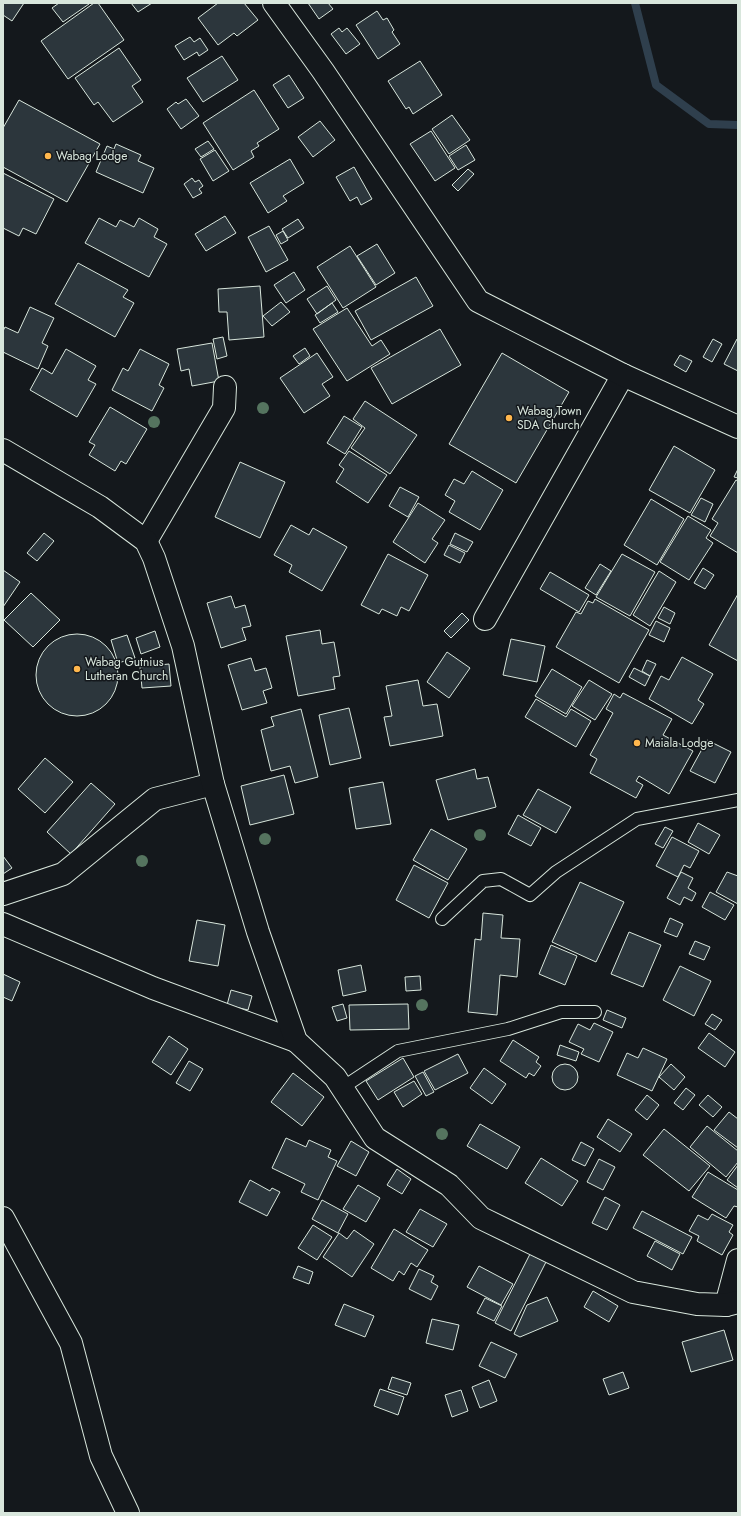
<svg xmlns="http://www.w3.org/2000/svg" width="741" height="1516" font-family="Jost,sans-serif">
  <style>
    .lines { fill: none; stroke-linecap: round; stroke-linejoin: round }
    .stream { stroke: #2f3f4d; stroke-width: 8 }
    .building { fill: #2c363c; stroke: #d8e6dc }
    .lane-casing { stroke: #d8e6dc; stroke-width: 14 }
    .street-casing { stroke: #d8e6dc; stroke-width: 24 }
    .secondary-casing { stroke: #d8e6dc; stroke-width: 24 }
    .lane { stroke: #14181c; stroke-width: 12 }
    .street { stroke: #14181c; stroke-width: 22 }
    .secondary { stroke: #14181c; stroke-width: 22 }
    .tree { fill: #55745f }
    .poi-dot { fill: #ffb74d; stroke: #14181c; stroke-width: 1.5 }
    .labels { text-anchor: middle; stroke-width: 3; stroke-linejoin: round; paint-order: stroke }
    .poi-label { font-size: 12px; fill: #d8e6dc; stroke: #14181c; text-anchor: start }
  </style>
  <rect width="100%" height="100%" fill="#14181c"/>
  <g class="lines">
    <path class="stream" d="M635,3L656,85L709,124L738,125"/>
  </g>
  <path class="building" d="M3,3H24L12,21L3,15Z
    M59,3H88L89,4L63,22L52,8Z
    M94,3H98L124,40L68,79L41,41Z
    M131,3H152L138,12Z
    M218,3H244L258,20L237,36L234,33L218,45L198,18Z
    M308,3H328L333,9L319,19Z
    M377,11L383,20L387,18L394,30L392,32L400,44L378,59L356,25Z
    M339,28L342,32L347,28L360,44L346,54L331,34Z
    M190,37L194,42L200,38L208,50L199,56L197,52L184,60L175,46Z
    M119,48L141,80L132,86L143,102L113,122L98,102L94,105L75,78Z
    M222,56L238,80L203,102L187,78Z
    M420,61L442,95L413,114L409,107L406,109L388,81Z
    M289,75L304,98L288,108L273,85Z
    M254,90L279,129L257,143L259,146L251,151L254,157L233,170L203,123Z
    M186,99L199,116L181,129L167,109L176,102L178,104Z
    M19,100L100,144L67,202L3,167V128Z
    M452,115L470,140L449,154L432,129Z
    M320,121L335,140L313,157L298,137Z
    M431,131L455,168L435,181L410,144Z
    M208,141L214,149L201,157L195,149Z
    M116,144L141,155L138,161L154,168L143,193L96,172L107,146L114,149Z
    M466,145L475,160L458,170L449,156Z
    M215,150L229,171L213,181L200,159Z
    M290,159L304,183L283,196L287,201L268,213L250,183Z
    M354,167L372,199L361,205L357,197L350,201L336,177Z
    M468,169L474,174L458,191L452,185Z
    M3,173L54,199L36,234L23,228L19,236L3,228Z
    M192,178L195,182L199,180L203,186L199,189L202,193L193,198L184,184Z
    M225,216L236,233L206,251L195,234Z
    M99,218L116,227L120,220L134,227L139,218L158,229L154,237L167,244L149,277L85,243Z
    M298,219L304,228L288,238L282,229Z
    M269,226L288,260L266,272L248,237Z
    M283,231L288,240L281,244L276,235Z
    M377,244L395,273L376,285L357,256Z
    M350,246L376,287L343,308L317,267Z
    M78,263L128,290L123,297L134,303L115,337L55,304Z
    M294,272L305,290L286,303L274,285Z
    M416,277L433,306L371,340L355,311Z
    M260,286L264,337L229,340L227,312H219L218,289Z
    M327,286L336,300L317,314L307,299Z
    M281,302L290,312L272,326L263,316Z
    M332,303L338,312L320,323L315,315Z
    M30,307L54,318L42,343L48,346L38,369L3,352V331L5,327L18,333Z
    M347,308L372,346L381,340L390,354L347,381L313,329Z
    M440,329L461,365L392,404L371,368Z
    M223,337L227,356L217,359L213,339Z
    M713,339L722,344L712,362L703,357Z
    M737,339H738V371L724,364Z
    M212,343L219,381L192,386L189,369L181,371L177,349Z
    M305,348L310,356L299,364L293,356Z
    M66,349L96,366L88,380L96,384L77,417L30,390L42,368L52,374Z
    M140,349L169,364L159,385L164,388L152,411L112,390L123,368L128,371Z
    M317,353L333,377L322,384L330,396L304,413L280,378Z
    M502,353L569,392L516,483L449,444Z
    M680,355L692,361L686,372L674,365Z
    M365,401L417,435L390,474L351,448L365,428L353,419Z
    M110,407L147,429L126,464L121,461L115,471L89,455L95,445L89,442Z
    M344,416L362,427L345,454L327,443Z
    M674,446L715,470L690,513L649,490Z
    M349,451L387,475L368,503L336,482L344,469L339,465Z
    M240,462L285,482L260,538L215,517Z
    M738,469V478L734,477Z
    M472,471L503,490L480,530L449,512L455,501L445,495L454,479L464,484Z
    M736,480L738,481V553L710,536L718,523L712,519Z
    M400,487L419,497L408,517L389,506Z
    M701,498L713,504L705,522L691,515Z
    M651,499L684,519L657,565L624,545Z
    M418,503L445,520L432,539L438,543L425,563L393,542Z
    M688,516L711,530L706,538L713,543L689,580L660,562Z
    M291,525L309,535L313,528L347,547L322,591L289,572L292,565L274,555Z
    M44,533L54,541L37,561L27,553Z
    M455,533L473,542L467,552L450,544Z
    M449,545L465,553L460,563L444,555Z
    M388,554L428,575L409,611L401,607L397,616L382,609L379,614L361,605Z
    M622,554L655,572L630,616L596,597Z
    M600,564L611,571L596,595L585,588Z
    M703,568L714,575L705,589L694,583Z
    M3,570L20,582L3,607Z
    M659,571L676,582L650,626L633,615Z
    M550,572L589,595L579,612L540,589Z
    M31,593L60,620L33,647L4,620Z
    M738,594V661L709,645Z
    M231,596L235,608L245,605L251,626L242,628L246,640L221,648L207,603Z
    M595,599L649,630L619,683L556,647L576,612L581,614L588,601L593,603Z
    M664,607L675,613L670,624L658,618Z
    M462,613L469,620L451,638L444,631Z
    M656,621L670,628L664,642L649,635Z
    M320,630L322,644L334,642L340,676L333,677L335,689L298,696L286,636Z
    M155,631L160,647L141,654L136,638Z
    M36 675a41 41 0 1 1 82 0a41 41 0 1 1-82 0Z
    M127,635L135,658L118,663L111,640Z
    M511,639L545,646L537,682L503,675Z
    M447,652L470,668L449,698L427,682Z
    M682,657L713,674L698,700L704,704L692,724L649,699L661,676L669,680Z
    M251,658L255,671L266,668L272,688L263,691L267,703L242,710L228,665Z
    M647,660L656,664L650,676L642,671Z
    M169,664L171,686L142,688L140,667Z
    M634,668L650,676L645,686L629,677Z
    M552,669L582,687L566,714L535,696Z
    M418,680L423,706L437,704L443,736L390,746L384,717L392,716L386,686Z
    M589,680L612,694L595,720L572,706Z
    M623,693L672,719L663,735L693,751L669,794L639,776L636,781L643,785L636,798L590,773L597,759L590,755L613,713L606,709L614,694L620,698Z
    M536,699L566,717L571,709L591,721L576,747L525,717Z
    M349,708L361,758L330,765L319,715Z
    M301,709L318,777L295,783L290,766L271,771L261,730L274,726L271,717Z
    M707,740L731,752L715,783L690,771Z
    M45,758L73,782L45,813L18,789Z
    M475,769L477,779L488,777L496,807L448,820L436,780Z
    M284,775L294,814L250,825L241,786Z
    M383,782L391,824L356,829L349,788Z
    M91,783L115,804L71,854L47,832Z
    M538,789L571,807L556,833L523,815Z
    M518,815L541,828L531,846L508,834Z
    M698,823L720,835L709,854L688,842Z
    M665,827L673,831L663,848L655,844Z
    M431,829L467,849L448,880L413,860Z
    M672,837L699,851L690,868L684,865L678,877L656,866Z
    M3,856L12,868L3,874Z
    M414,865L448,883L429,918L396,900Z
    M681,872L693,878L688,888L696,893L692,901L684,897L680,905L667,898Z
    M727,872L738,876V904L716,892Z
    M580,882L624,902L596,962L552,942Z
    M710,892L734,905L725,920L702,907Z
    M483,913L503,915L501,938L520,939L517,977L500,975L497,1015L468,1012L475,939L481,940Z
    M670,918L683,924L677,937L664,932Z
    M197,920L225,925L218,966L189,961Z
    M629,932L661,945L643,987L611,974Z
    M695,941L710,947L704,960L689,954Z
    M551,945L577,956L565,985L539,974Z
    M361,965L366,991L343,996L338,970Z
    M680,966L711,981L694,1016L663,1000Z
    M3,974L20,982L12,1001L3,997Z
    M420,976L421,990L406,991L405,977Z
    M231,990L252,996L248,1010L227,1005Z
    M343,1004L347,1018L337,1021L332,1007Z
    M408,1004L409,1029L350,1030L349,1005Z
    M607,1010L626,1018L622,1028L603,1020Z
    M712,1014L722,1020L715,1030L705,1024Z
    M594,1023L613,1032L599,1062L581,1054L584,1049L569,1042L578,1024L590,1030Z
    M709,1033L735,1052L725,1067L698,1048Z
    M169,1036L188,1049L171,1075L152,1062Z
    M513,1040L539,1057L536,1062L541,1066L534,1076L529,1073L526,1078L500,1061Z
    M560,1045L579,1052L576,1061L557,1055Z
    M643,1048L667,1059L652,1091L617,1075L627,1053L638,1058Z
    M458,1054L468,1073L435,1090L424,1071Z
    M403,1058L414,1077L378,1100L366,1081Z
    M189,1061L203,1069L190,1091L176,1083Z
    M552 1077a13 13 0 1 1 26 0a13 13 0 1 1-26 0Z
    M671,1064L685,1077L674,1090L659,1077Z
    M484,1068L506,1084L492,1104L470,1088Z
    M423,1072L434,1092L426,1096L415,1076Z
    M293,1073L324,1097L302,1126L271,1102Z
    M414,1081L422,1094L403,1107L394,1092Z
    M686,1088L695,1095L683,1110L674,1103Z
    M647,1095L659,1105L647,1120L635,1110Z
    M708,1095L722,1107L713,1117L699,1105Z
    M729,1112L738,1119V1148L714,1130Z
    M608,1119L632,1134L620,1152L597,1137Z
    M480,1124L520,1147L507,1169L467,1146Z
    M707,1126L738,1151V1162L726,1177L690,1147Z
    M664,1129L710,1166L689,1191L643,1155Z
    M286,1138L306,1147L309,1140L331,1150L328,1157L337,1161L318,1200L301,1192L305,1184L272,1168Z
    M351,1141L369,1152L356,1176L337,1166Z
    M581,1142L594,1149L585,1166L572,1160Z
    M541,1158L578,1181L562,1206L525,1183Z
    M599,1159L615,1167L603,1190L587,1182Z
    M738,1165V1188L727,1180Z
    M397,1169L411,1179L402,1194L387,1185Z
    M708,1172L738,1190V1207L734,1206L726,1218L692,1197Z
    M250,1180L270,1191L272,1188L280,1192L267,1216L239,1202Z
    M358,1185L380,1198L366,1222L343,1209Z
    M605,1197L620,1205L607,1230L592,1223Z
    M322,1200L348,1214L338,1233L312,1219Z
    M420,1209L447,1224L433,1247L406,1232Z
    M642,1211L692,1237L683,1254L633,1228Z
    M712,1214L733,1225L729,1232L733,1235L722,1255L697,1241L699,1236L689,1231L698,1215L708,1220Z
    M313,1225L332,1237L317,1260L298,1248Z
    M394,1229L428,1250L417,1267L411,1263L404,1275L399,1271L393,1281L371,1268Z
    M354,1230L374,1244L352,1277L323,1257L339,1233L347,1239Z
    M655,1241L680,1254L672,1270L647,1256Z
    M530,1254L546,1262L511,1331L495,1323Z
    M298,1266L313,1272L309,1284L293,1278Z
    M479,1266L513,1284L501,1305L467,1287Z
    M419,1269L434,1276L431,1282L438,1286L431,1300L409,1289Z
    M593,1291L618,1306L609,1322L584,1307Z
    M547,1297L558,1321L520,1337L514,1334L527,1305Z
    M485,1298L502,1306L494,1321L477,1313Z
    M344,1304L374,1316L365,1337L335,1325Z
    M432,1319L459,1325L453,1350L426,1343Z
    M724,1330L733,1360L691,1372L682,1342Z
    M491,1342L517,1354L505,1378L479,1366Z
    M623,1372L629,1388L609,1395L603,1379Z
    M392,1377L411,1383L407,1395L388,1389Z
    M489,1380L497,1401L480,1408L472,1387Z
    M380,1389L404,1397L398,1415L374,1406Z
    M461,1390L468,1411L452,1417L445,1395Z"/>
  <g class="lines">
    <defs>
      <path id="lane" d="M442,919L483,881L501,879L530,895L556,872L637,819L738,800
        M342,1088L398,1051L508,1029L561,1012H595"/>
      <path id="street" d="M146,541L224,408L225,387
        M485,619L623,375
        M3,894L63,874L155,799L213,784
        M3,924L153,988L296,1041
        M3,1218L71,1343L101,1456L128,1513
        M726,1305L738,1260"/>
      <path id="secondary" d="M274,3L323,71L478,301L623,375L738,427
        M3,450L100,507L146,541L154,558L183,646L213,784L258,932L296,1041L335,1077L375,1138L449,1185L481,1218L633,1292L697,1304L726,1305L738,1302"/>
    </defs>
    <use href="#lane" class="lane-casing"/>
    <use href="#street" class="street-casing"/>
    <use href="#secondary" class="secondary-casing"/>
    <use href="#lane" class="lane"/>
    <use href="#street" class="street"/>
    <use href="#secondary" class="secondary"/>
  </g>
  <g class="tree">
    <circle cx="263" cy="408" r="6"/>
    <circle cx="154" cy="422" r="6"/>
    <circle cx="480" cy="835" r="6"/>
    <circle cx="265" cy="839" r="6"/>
    <circle cx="142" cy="861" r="6"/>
    <circle cx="422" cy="1005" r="6"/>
    <circle cx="442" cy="1134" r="6"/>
  </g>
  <g class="poi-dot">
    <circle cx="48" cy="156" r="4"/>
    <circle cx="509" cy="418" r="4"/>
    <circle cx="77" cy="669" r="4"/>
    <circle cx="637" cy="743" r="4"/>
  </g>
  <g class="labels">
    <g class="poi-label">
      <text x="56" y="160">Wabag Lodge</text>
      <text x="517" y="415">Wabag Town<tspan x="517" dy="14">SDA Church</tspan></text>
      <text x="85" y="666">Wabag Gutnius<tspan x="85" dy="14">Lutheran Church</tspan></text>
      <text x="645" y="747">Maiala Lodge</text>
    </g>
  </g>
  <rect width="741" height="1516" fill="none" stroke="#d8e6dc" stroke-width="8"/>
</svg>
